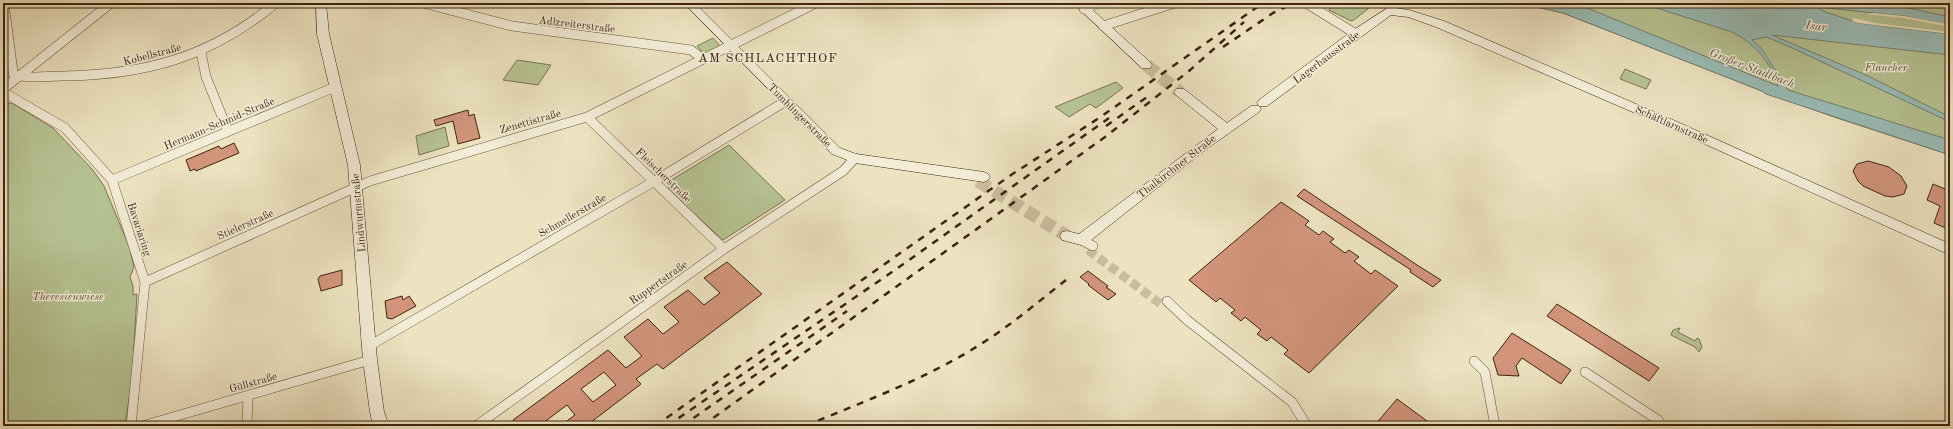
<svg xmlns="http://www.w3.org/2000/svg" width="1953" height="429" font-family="'Old Standard TT',serif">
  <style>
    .green { fill: #b7c494; stroke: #7a7451 }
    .water { fill: #9abdb7; stroke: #758073 }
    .pier { fill: #ede3c1 }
    .building { fill: #d2957c; stroke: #3e240e; fill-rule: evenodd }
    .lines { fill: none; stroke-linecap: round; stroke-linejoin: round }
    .street-tunnel { stroke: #cabd9d; stroke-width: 9; stroke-dasharray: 9 4.5; stroke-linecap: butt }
    .secondary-tunnel { stroke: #cabd9d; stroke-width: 13; stroke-dasharray: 13 6; stroke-linecap: butt }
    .street-casing { stroke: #6a543b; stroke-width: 10 }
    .secondary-casing { stroke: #3e240e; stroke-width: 1 }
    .street { stroke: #f3edd7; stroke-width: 9 }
    .secondary { fill: #f3edd7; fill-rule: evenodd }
    .rail { stroke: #3e240e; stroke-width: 2.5; stroke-dasharray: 7 7; stroke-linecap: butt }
    .labels { text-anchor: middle; stroke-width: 3; stroke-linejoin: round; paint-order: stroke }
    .street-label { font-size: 11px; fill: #3e240e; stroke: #f3edd7 }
    .park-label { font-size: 11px; font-style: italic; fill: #5c4c30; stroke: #f3edd7 }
    .water-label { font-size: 12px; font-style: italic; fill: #5a5241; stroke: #f3edd7 }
    .quarter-label { font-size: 13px; letter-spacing: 1px; fill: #3e240e; stroke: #f3edd7 }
  </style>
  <rect width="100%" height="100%" fill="#ede3c1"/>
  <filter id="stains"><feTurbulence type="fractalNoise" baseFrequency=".005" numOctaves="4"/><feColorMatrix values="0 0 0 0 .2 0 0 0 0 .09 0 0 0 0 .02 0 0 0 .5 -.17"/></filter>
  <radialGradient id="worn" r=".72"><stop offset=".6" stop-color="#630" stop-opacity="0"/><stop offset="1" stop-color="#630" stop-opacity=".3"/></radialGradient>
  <path class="green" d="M1318,3H1367L1369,8L1354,20L1351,21L1329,10L1330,8Z
    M1519,3H1950V155L1831,116L1762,91L1563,13Z
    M713,38L720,46L704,54L697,46Z
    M517,60L551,65L538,85L503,80Z
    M1625,69L1651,80L1646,89L1620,79Z
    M1116,82L1123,88L1096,108L1090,104L1069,117L1055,107Z
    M12,103L53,128L92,169L104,186L129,246L134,267L130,277L133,286V295L137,294L132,379L125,426H3V104Z
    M445,127L449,146L419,155L416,136Z
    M729,145L785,200L723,240L667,189L671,186L668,182Z
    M1680,328L1678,332L1695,341L1697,338L1699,339L1702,347L1699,352L1695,347L1671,335L1673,330Z"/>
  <path class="water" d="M1519,3H1575L1778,86C1771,62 1754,43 1732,32L1641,3H1885L1950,17V25L1904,16L1817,7L1823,11L1858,23L1950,34V55L1772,35L1868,76L1950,117V122L1788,46L1766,37L1752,40L1761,48L1788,90L1950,140V155L1766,94L1762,91L1563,13Z"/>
  <path class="pier" d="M1874,13L1904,16L1942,23L1950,25V27L1904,18L1866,14Z
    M1853,18L1875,23L1950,32V34L1858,23L1852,21Z"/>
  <path class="building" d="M468,110L469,116L474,114L480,138L458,144L453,121L436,126L434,120Z
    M234,143L239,153L196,171L195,169L190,171L186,160L219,146L221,149Z
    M1868,161L1889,167L1901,176L1907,186L1904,194L1893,197L1885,196L1863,186L1858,181L1853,171L1857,164Z
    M1933,184L1950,191V230L1934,223L1940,206L1927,200Z
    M1304,189L1417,265L1441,280L1433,287L1410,272L1411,270L1297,196Z
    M1281,202L1309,221L1305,225L1319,235L1323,231L1334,239L1330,242L1345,253L1349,250L1359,257L1354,261L1371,274L1375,270L1398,286L1309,373L1284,354L1288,350L1271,337L1267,341L1257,334L1261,330L1245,317L1241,321L1231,313L1235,310L1220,298L1216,302L1189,280Z
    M727,262L762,294L663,369L657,364L636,379L641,384L586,426H560L575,415L567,405L543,423L545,426H518L513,420L608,350L626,368L642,356L624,337L648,319L663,334L679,322L664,307L688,290L704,305L720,293L704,278ZM604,372L616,385L593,402L581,389Z
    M342,270V285L321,291L318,279L320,276Z
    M1088,271L1108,286L1106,287L1116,294L1108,300L1088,285L1089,284L1080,277Z
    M402,296L403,300L409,296L416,306L392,319L387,318L385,301Z
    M1557,304L1659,368L1649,381L1547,316Z
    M1512,333L1571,370L1561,384L1522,358L1516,366L1519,376L1498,375L1493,358Z
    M1397,399L1434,426H1374Z"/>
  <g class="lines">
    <path class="street-tunnel" d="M1088,250L1162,305"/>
    <path class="secondary-tunnel" d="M1146,65L1180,92
      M978,181L1067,236"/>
    <defs>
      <path id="street" d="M4,3L13,72L14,75C30,79 46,76 62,76C146,75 211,57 276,3
        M423,3L512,26L691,50L703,59
        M1306,3L1356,34
        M1084,9L1098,3
        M1103,26L1175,3
        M201,52L206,77L228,131
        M3,89L111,3
        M3,92L65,128L112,180L145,282L131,426
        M587,117L724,249
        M112,180L335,87
        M1081,240L1093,246
        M145,282L370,181L587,117L816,3
        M1167,301L1187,320L1292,402L1307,426
        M369,346L653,182L786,101
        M1474,361L1485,372L1495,426
        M1585,372L1658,420L1662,426
        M142,426L370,360
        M247,426L248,396
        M476,426L724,249L843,171L855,158"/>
      <path id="secondary" d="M316,3H326L329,34L360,165L377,360L384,412L389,426H373L370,412L363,360L348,165L317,34Z
        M684,3H695L840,148L856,154L984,172L988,174L990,177L988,180L984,182L855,163L832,154Z
        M1073,3H1085L1150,62L1152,65L1150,68H1142Z
        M1389,7L1409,10L1444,21L1673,120L1950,244V255L1665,126L1436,27L1408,17L1391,15L1267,106H1259L1261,109L1259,112L1205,150L1086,244L1081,245L1062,240L1060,236L1062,232L1067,231L1079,234L1218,129L1176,95L1174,92L1176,89H1184L1227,123L1251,106H1259L1257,103L1259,100L1352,31Z"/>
    </defs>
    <use href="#street" class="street-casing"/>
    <use href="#secondary" class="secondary-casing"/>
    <use href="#street" class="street"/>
    <use href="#secondary" class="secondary"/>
    <path class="rail" d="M1223,47L1273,13L1290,5
      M1106,126L1147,97
      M655,426L1011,175L1099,118L1263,3
      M667,426L895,270L1109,118
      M682,426L847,311
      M702,426L1105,137L1189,71L1244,22
      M805,426C865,401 926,379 981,344C1011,325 1038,302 1066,280"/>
  </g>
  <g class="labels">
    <g class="street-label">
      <text transform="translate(577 24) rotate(7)" y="4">Adlzreiterstraße</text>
      <text transform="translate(152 54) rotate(-15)" y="4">Kobellstraße</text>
      <text transform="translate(1326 57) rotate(-37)" y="4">Lagerhausstraße</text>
      <text transform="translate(800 115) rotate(45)" y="4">Tumblingerstraße</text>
      <text transform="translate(530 121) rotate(-16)" y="4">Zenettistraße</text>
      <text transform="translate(219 123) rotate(-23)" y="4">Hermann-Schmid-Straße</text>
      <text transform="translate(1672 124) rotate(24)" y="4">Schäftlarnstraße</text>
      <text transform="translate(1176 166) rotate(-38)" y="4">Thalkirchner Straße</text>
      <text transform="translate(664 175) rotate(44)" y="4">Fleischerstraße</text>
      <text transform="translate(358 213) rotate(-95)" y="4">Lindwurmstraße</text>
      <text transform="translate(572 215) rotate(-30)" y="4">Schmellerstraße</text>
      <text transform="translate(245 224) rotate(-24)" y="4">Stielerstraße</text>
      <text transform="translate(140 229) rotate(72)" y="4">Bavariaring</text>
      <text transform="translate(658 282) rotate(-35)" y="4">Ruppertstraße</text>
      <text transform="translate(253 382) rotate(-16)" y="4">Güllstraße</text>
    </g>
    <g class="park-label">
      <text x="1886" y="71">Flaucher</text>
      <text x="68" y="300">Theresienwiese</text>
    </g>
    <g class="water-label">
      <text transform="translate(1816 26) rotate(6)" y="4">Isar</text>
      <text transform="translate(1752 68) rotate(21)" y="4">Großer Stadtbach</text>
    </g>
    <g class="quarter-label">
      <text x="768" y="62">AM SCHLACHTHOF</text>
    </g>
  </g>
  <rect width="1953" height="429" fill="none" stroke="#ede3c1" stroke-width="16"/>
  <rect x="4" y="4" width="1945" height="421" fill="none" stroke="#3e240e" stroke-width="2"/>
  <rect x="8" y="8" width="1937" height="413" fill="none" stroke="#3e240e"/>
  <rect width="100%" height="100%" filter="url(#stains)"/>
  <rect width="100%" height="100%" fill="url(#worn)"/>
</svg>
